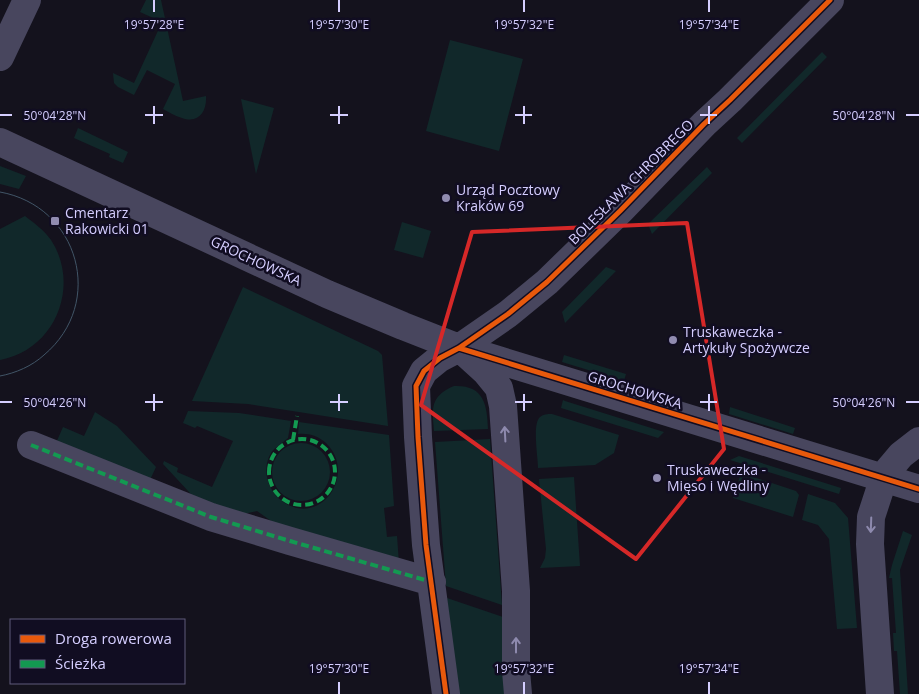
<svg xmlns="http://www.w3.org/2000/svg" width="919" height="694" font-family="'Open Sans',sans-serif">
  <style>
    .green { fill: #11282a }
    .lines { fill: none; stroke-linecap: round; stroke-linejoin: round }
    .minor { stroke: #48465e; stroke-width: 28 }
    .tram { stroke: #415567; stroke-width: 1 }
    .quiet { stroke: #139951; stroke-width: 4; stroke-dasharray: 8 4; stroke-linecap: butt }
    .cycleway-casing { stroke: #110d22; stroke-width: 8 }
    .cycleway { stroke: #e8590c; stroke-width: 5 }
    .oneway { stroke: #8e8aae }
    .marked { fill: none; stroke: #d62828; stroke-width: 4; stroke-linejoin: round }
    .ticks { fill: none; stroke: #d5ceff; stroke-width: 2 }
    .poi-dot { fill: #918cb0; stroke: #110d22; stroke-width: 2 }
    .labels { text-anchor: middle; stroke-width: 5; stroke-linejoin: round; paint-order: stroke }
    .street-label { font-size: 14px; fill: #d5ceff; stroke: #110d22 }
    .poi-label { font-size: 14px; fill: #d5ceff; stroke: #110d22; text-anchor: start }
    .ticks-label { font-size: 12px; text-anchor: middle; fill: #d5ceff; stroke: #110d22; stroke-width: 5; stroke-linejoin: round; paint-order: stroke }
  </style>
  <rect width="100%" height="100%" fill="#14121d"/>
  <path class="green" d="M146,0H161L183,101L206,96C207,111 199,124 182,118C175,116 169,112 163,109L175,84L147,70L134,95L118,87L114,83L113,73L134,83L162,22L140,12Z
    M450,40L523,59L499,151L426,131Z
    M822,52L827,57L742,143L737,138Z
    M241,99L274,108L256,174Z
    M78,128L128,152L123,163L109,157L110,154L74,138Z
    M0,166L26,176L19,189L0,184Z
    M707,167L712,173L652,234L648,224Z
    M25,216C34,223 44,230 51,240C81,286 55,350 0,360V229Z
    M402,222L431,231L423,258L394,250Z
    M606,267L616,271L565,323L562,312Z
    M243,287L378,351L382,355L388,426L248,404L192,401Z
    M564,355L626,374L624,381L562,362Z
    M454,386C484,385 487,404 488,429L434,431C432,409 430,396 454,386Z
    M563,400L565,401L664,432L658,438L561,408Z
    M730,407L795,428L793,434L729,414Z
    M188,411L239,413L291,421L288,438C283,443 275,447 271,453C261,469 268,491 282,501C320,529 358,474 326,443C318,436 309,433 298,434L299,422L389,435L394,506L384,508L387,537L397,536L399,563L281,528L257,511L239,515L202,506L163,464L164,461L178,468L177,472L212,487L233,441L197,426L195,428L183,423Z
    M95,412L117,426L156,467L150,480L56,443L63,427L84,436Z
    M552,414L619,435L614,453L595,465L538,468C538,457 532,424 540,417C544,414 547,414 552,414Z
    M490,439L502,605L446,586L435,442Z
    M272 472a29 29 0 1 1 58 0a29 29 0 1 1-58 0Z
    M739,456L841,488L839,494L730,460Z
    M741,473L796,491L799,495L793,517L733,498Z
    M574,477L580,566L540,568L545,558L546,549L539,479Z
    M808,494L835,503L848,518L857,628L837,629L829,539L818,525L802,520Z
    M903,531L912,535L900,570L908,694H900L897,651H894L893,633H896L892,578H889L892,565Z
    M447,598L503,617L509,694H455Z"/>
  <g class="lines">
    <path class="minor" d="M0,57L27,0
      M0,142L327,294L403,326L459,348L919,489
      M464,352L486,372L499,388L503,406L516,591V671L518,694
      M31,445L211,517L290,541L432,582
      M446,694L426,545L418,437L416,386L424,371L440,358L459,348L508,314L547,282L620,211L704,124L730,100L830,0
      M880,694L870,544L871,517L885,474L901,455L919,441"/>
    <path class="tram" d="M0,192C79,206 106,303 44,355C32,366 16,373 0,376"/>
    <path class="quiet" d="M269 472a33 33 0 1 1 66 0a33 33 0 1 1-66 0Z
      M293,440L297,416
      M31,445L211,517L290,541L432,582"/>
    <defs>
      <path id="cycleway" d="M459,348L919,489
        M446,694L426,545L418,437L416,386L424,371L440,358L459,348L508,314L547,282L620,211L704,124L730,100L830,0"/>
    </defs>
    <use href="#cycleway" class="cycleway-casing"/>
    <use href="#cycleway" class="cycleway"/>
  </g>
  <defs><path id="oneway-shaft" d="M-6 0H5M1.5-3L5.5 0L1.5 3" fill="none" stroke-width="1.6" stroke-linecap="round" stroke-linejoin="round" transform="scale(1.25)"/></defs>
  <g class="oneway">
    <use href="#oneway-shaft" transform="translate(505 434) rotate(-93)"/>
    <use href="#oneway-shaft" transform="translate(871 525) rotate(92)"/>
    <use href="#oneway-shaft" transform="translate(516 645) rotate(-90)"/>
  </g>
  <path class="marked" d="M687,223L724,449L636,559L421,405L472,232Z"/>
  <path class="ticks" d="M154,0V12M339,0V12M524,0V12M709,0V12M154,106V124M339,106V124M524,106V124M709,106V124M0,115H12M145,115H163M330,115H348M515,115H532M700,115H717M906,115H919M154,394V411M339,394V411M524,394V411M709,394V411M0,402H12M145,402H163M330,402H348M515,402H532M700,402H717M906,402H919M339,682V694M524,682V694M709,682V694"/>
  <g class="poi-dot">
    <circle cx="446" cy="198" r="5"/>
    <rect x="50" y="216" width="10" height="10" rx="2.5"/>
    <circle cx="673" cy="340" r="5"/>
    <circle cx="657" cy="478" r="5"/>
  </g>
  <g class="labels">
    <g class="street-label">
      <text transform="translate(631 182) rotate(-45)" y="5">BOLESŁAWA CHROBREGO</text>
      <text transform="translate(256 261) rotate(25)" y="5">GROCHOWSKA</text>
      <text transform="translate(635 390) rotate(17)" y="5">GROCHOWSKA</text>
    </g>
    <g class="poi-label">
      <text x="456" y="195">Urząd Pocztowy<tspan x="456" dy="16">Kraków 69</tspan></text>
      <text x="65" y="218">Cmentarz<tspan x="65" dy="16">Rakowicki 01</tspan></text>
      <text x="683" y="337">Truskaweczka -<tspan x="683" dy="16">Artykuły Spożywcze</tspan></text>
      <text x="667" y="475">Truskaweczka -<tspan x="667" dy="16">Mięso i Wędliny</tspan></text>
    </g>
  </g>
  <g class="ticks-label">
    <text x="154" y="29">19°57'28"E</text>
    <text x="339" y="29">19°57'30"E</text>
    <text x="524" y="29">19°57'32"E</text>
    <text x="709" y="29">19°57'34"E</text>
    <text x="55" y="120">50°04'28"N</text>
    <text x="864" y="120">50°04'28"N</text>
    <text x="55" y="407">50°04'26"N</text>
    <text x="864" y="407">50°04'26"N</text>
    <text x="339" y="673">19°57'30"E</text>
    <text x="524" y="673">19°57'32"E</text>
    <text x="709" y="673">19°57'34"E</text>
  </g>
  <rect x="10" y="619" width="175" height="65" fill="#110d22" stroke="#5f5a7a"/>
  <rect x="20" y="635" width="25" height="8" fill="#e8590c" stroke="#5f5a7a"/>
  <text x="55" y="644" font-size="15" fill="#d5ceff">Droga rowerowa</text>
  <rect x="20" y="660" width="25" height="8" fill="#139951" stroke="#5f5a7a"/>
  <text x="55" y="669" font-size="15" fill="#d5ceff">Ścieżka</text>
</svg>
